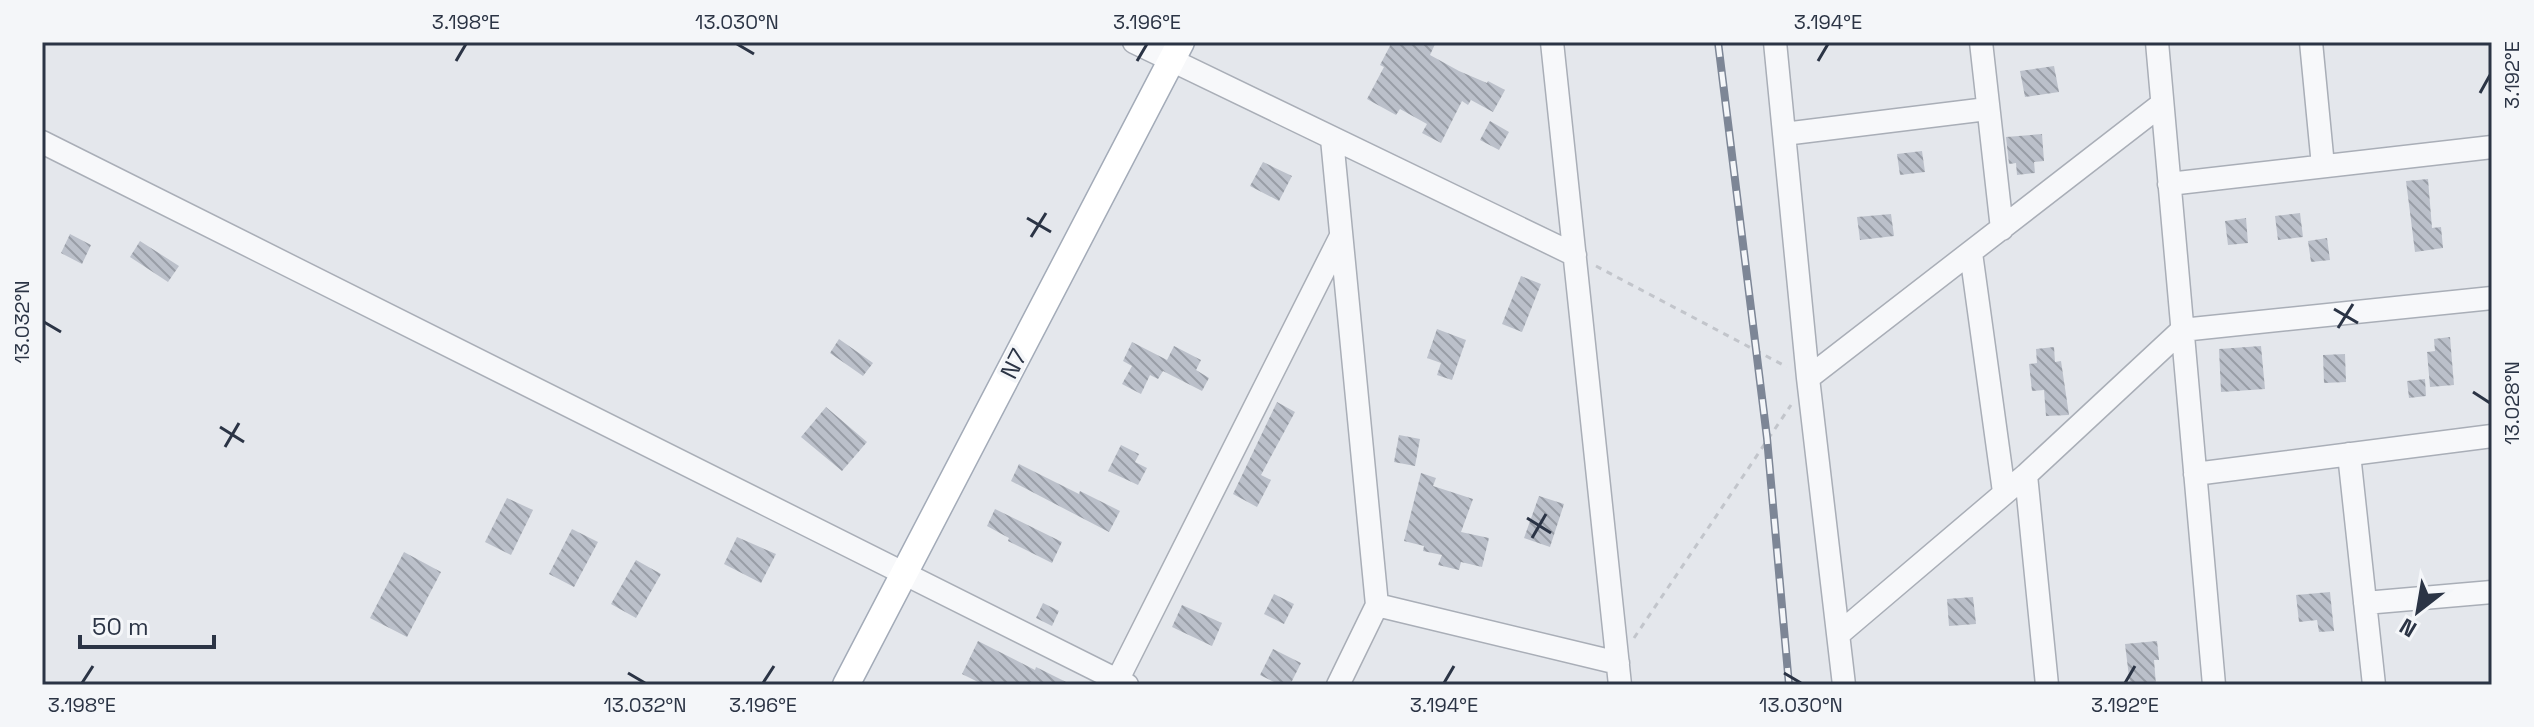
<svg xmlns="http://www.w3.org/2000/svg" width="2534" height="727" font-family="'Space Grotesk',sans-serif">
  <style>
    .building { fill: url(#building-back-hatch) }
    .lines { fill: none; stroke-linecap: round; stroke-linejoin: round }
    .minor-casing { stroke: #a9aeb7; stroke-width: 25 }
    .major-casing { stroke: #a3abb8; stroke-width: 29 }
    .path { stroke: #c2c5cb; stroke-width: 3; stroke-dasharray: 6 6; stroke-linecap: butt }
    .minor { stroke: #f7f8fa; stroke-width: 22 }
    .major { stroke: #fff; stroke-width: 26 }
    .rail-casing { stroke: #7d8696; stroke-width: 8 }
    .rail { stroke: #f4f6f9; stroke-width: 5; stroke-dasharray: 15; stroke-linecap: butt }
    .ticks { fill: none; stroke: #2b3445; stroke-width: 3 }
    .labels { text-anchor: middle; stroke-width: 7; stroke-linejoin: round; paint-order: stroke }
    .street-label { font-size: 24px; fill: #2b3445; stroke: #f4f6f9 }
    .neatline { fill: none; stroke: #2b3445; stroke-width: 3 }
    .ticks-label { font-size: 20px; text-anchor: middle; fill: #2b3445 }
  </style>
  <defs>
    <pattern id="building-back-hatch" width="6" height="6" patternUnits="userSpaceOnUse" patternTransform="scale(2)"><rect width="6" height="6" fill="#bbc0ca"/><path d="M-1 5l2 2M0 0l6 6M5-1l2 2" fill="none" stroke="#989da6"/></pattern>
  </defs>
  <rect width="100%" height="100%" fill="#e4e7ec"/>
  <path class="building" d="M1392,42H1436L1430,55L1459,71L1487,83L1488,81L1505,90L1493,112L1471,100L1468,105L1462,101L1441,143L1422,133L1427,124L1400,109L1396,115L1367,99L1384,67L1380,65Z
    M2054,66L2059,92L2025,97L2020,71Z
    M1490,121L1509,132L1499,150L1480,140Z
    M2042,134L2044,161L2034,162L2035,173L2017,175L2016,163L2009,164L2006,137Z
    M1922,151L1925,172L1900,175L1897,154Z
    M1263,162L1292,176L1279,201L1250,186Z
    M2428,179L2432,228L2441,227L2443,248L2415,252L2406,181Z
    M2300,213L2303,237L2278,240L2275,216Z
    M1891,214L1894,236L1860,240L1857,217Z
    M2246,218L2248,243L2228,245L2225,221Z
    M70,234L91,245L82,264L61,253Z
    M2327,238L2330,260L2311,262L2308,241Z
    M140,241L179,266L168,282L130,257Z
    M1521,276L1541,284L1522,332L1502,324Z
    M1437,329L1466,340L1452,380L1437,375L1441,363L1427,358Z
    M2450,337L2454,385L2430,387L2427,352L2435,351L2434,339Z
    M839,339L873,363L863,376L830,353Z
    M1132,342L1167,360L1174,346L1201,360L1196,370L1209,378L1202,391L1163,371L1158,379L1150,375L1141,394L1122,384L1132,366L1123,361Z
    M2261,346L2265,389L2221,392L2219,349Z
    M2054,347L2055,362L2061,361L2069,415L2046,416L2044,390L2032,391L2029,364L2037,363L2036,349Z
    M2345,354L2346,382L2324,383L2323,355Z
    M2425,379L2426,396L2409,398L2407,381Z
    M1277,402L1295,412L1261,475L1271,480L1257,507L1233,494Z
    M826,407L867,442L842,471L801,437Z
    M1399,435L1420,439L1415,466L1394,462Z
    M1121,445L1139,454L1135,462L1147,468L1138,485L1108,471Z
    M1019,464L1079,494L1080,491L1120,511L1109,532L1011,481Z
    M1421,473L1436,478L1433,486L1473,499L1461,532L1489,538L1482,567L1461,562L1459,570L1438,565L1442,555L1423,551L1424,546L1404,541Z
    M1539,496L1564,504L1550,547L1524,538Z
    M507,498L533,510L511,555L485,542Z
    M995,509L1062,542L1052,563L1008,541L1009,538L987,526Z
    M572,529L598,542L574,587L549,574Z
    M737,537L776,554L761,583L724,564Z
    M404,552L441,572L407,637L370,618Z
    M636,560L661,574L636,618L611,604Z
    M2330,592L2334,631L2319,632L2317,620L2299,622L2296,595Z
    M1274,594L1294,604L1284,624L1264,614Z
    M1973,597L1976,624L1949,626L1947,599Z
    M1043,603L1059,611L1052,626L1036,618Z
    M1182,605L1222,623L1212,646L1172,627Z
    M978,641L1035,670L1036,667L1072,685H984L962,674Z
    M2157,641L2159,660H2154L2156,685H2130L2125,644Z
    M1273,649L1301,663L1290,685H1280L1260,675Z"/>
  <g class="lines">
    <defs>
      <path id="minor" d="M1134,42L1575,255
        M1552,42L1620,685
        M1775,42L1808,378L1844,685
        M1981,42L2002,229
        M2157,42L2214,685
        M2311,42L2323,166
        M1784,134L1987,109
        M1332,139L1377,605L1338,685
        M42,142L1127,685
        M2169,184L2492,147
        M1971,253L2004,492
        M1808,378L2162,104
        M2349,454L2374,685
        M2195,474L2492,436
        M2026,475L2047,685
        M2365,603L2492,592
        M1377,605L1618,663
        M1840,633L2026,475L2182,330L2492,298
        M1115,685L1341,236"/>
      <path id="major" d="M846,685L1181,42"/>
    </defs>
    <use href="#minor" class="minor-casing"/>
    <use href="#major" class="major-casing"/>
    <path class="path" d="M1596,266L1787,367
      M1634,638L1791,405"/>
    <use href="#minor" class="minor"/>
    <use href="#major" class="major"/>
    <defs>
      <path id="rail" d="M1718,42L1767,438L1789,685"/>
    </defs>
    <use href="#rail" class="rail-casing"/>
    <use href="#rail" class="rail"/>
  </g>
  <path class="ticks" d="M737,44L754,54M456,61L466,44M1137,61L1147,44M1818,61L1828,44M2480,93L2490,75M1027,218L1051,232M1031,237L1046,213M2334,309L2358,323M44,322L61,332M2338,328L2353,304M2473,392L2490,403M220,427L244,442M225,447L239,423M1527,518L1551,533M1532,538L1546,514M628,673L645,683M1784,673L1801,683M82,683L93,666M763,683L774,666M1444,683L1454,666M2125,683L2135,666"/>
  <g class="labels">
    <g class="street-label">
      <text transform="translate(1014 364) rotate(-63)" y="8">N7</text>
    </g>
  </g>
  <rect width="2534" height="727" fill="none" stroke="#f4f6f9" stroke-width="88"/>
  <g transform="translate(2418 611) rotate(211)" stroke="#f4f6f9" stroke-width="6" paint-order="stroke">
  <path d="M0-6L14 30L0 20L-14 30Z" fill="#2b3445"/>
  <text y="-12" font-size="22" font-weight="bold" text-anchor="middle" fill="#2b3445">N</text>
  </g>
  <path d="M80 635v12h134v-12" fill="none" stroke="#2b3445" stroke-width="4"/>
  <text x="92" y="635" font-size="24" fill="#2b3445" stroke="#f4f6f9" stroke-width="6" paint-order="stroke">50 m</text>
  <rect x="44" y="44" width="2446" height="639" class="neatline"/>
  <g class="ticks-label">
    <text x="466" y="29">3.198°E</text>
    <text x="737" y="29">13.030°N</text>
    <text x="1147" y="29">3.196°E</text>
    <text x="1828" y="29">3.194°E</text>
    <text transform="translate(2512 75) rotate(-90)" y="7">3.192°E</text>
    <text transform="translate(22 322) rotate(-90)" y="7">13.032°N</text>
    <text transform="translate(2512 403) rotate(-90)" y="7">13.028°N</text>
    <text x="82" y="712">3.198°E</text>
    <text x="645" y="712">13.032°N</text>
    <text x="763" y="712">3.196°E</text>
    <text x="1444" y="712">3.194°E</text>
    <text x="1801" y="712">13.030°N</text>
    <text x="2125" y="712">3.192°E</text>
  </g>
</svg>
